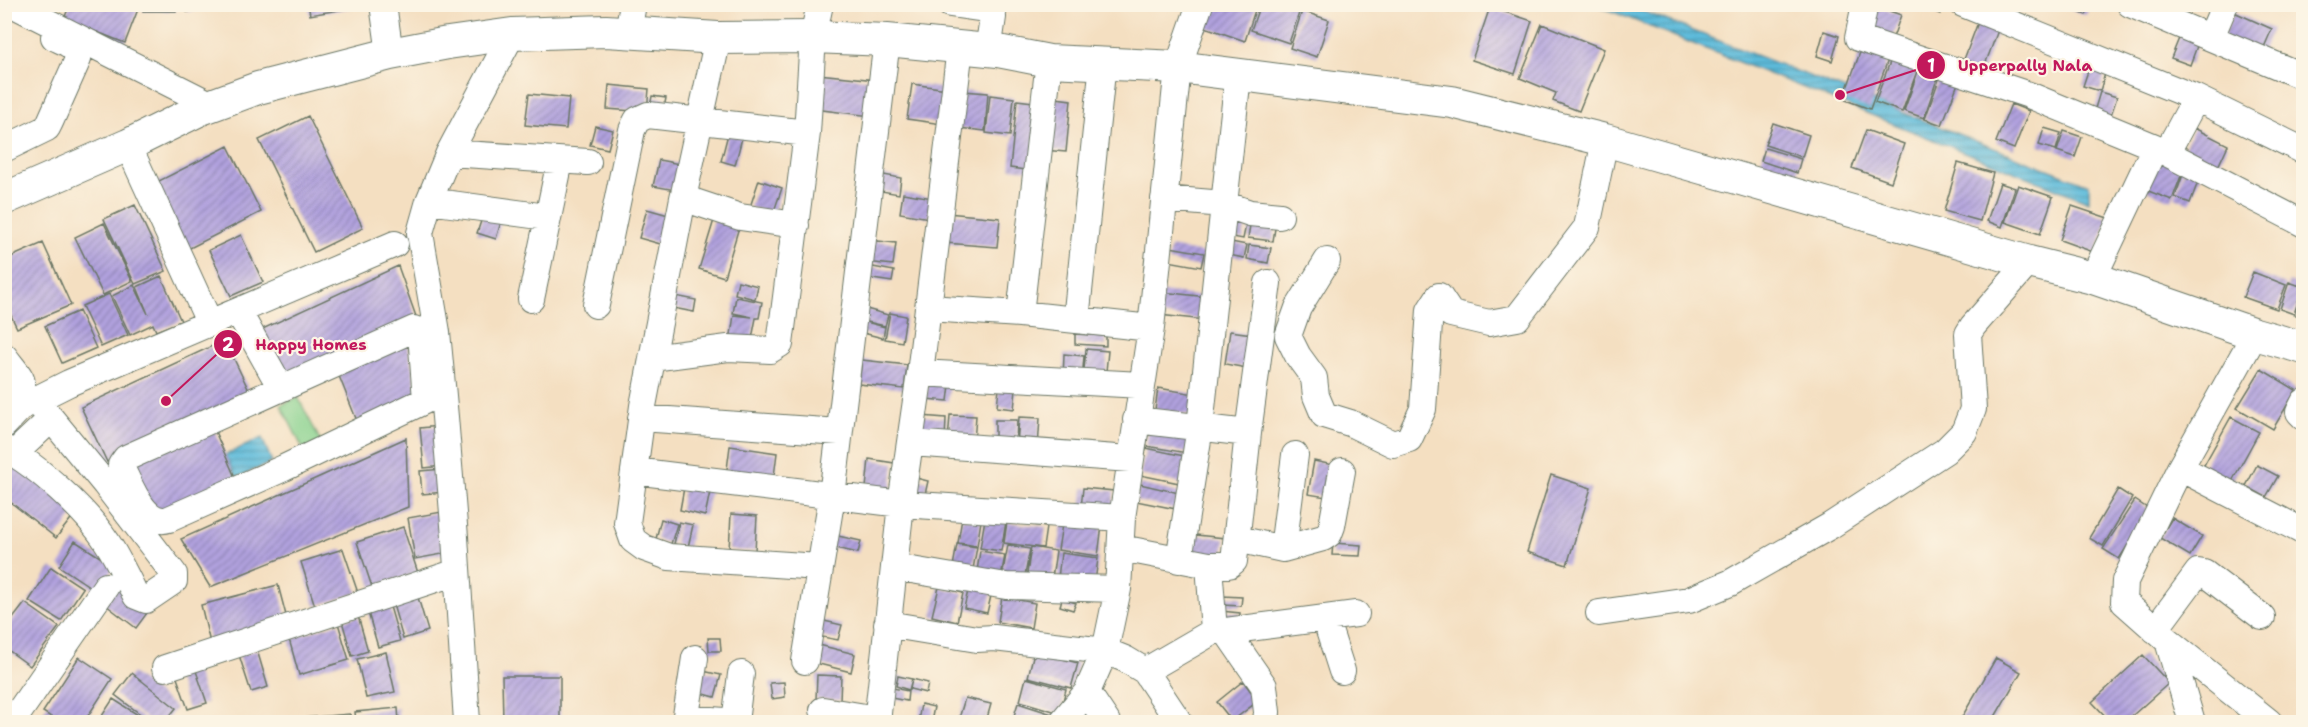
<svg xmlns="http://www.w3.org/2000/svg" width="2308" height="727" font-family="'Shantell Sans',sans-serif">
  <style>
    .grass { fill: #88d18e; stroke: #548761; stroke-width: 1.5 }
    .water { fill: url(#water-rules); stroke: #3e7c88; stroke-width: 1.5 }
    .building { fill: url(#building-hatch) }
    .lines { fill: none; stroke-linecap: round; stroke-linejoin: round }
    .minor-casing { stroke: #6a7665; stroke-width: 28 }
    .major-casing { stroke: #6a7665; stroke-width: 34 }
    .minor { stroke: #fff; stroke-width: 26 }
    .major { stroke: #fff; stroke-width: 32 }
    .leader { fill: none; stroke: #c2185b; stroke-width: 2 }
    .callout-dot { fill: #c2185b; stroke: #fcf5e5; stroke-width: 2 }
    .mark-label { font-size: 18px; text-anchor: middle; font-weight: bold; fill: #fff }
    .callout-label { font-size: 16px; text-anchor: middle; font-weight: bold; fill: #c2185b; stroke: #fcf5e5; stroke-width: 4.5; stroke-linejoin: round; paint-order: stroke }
  </style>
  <defs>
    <pattern id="water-rules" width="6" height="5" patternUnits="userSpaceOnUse" patternTransform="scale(1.5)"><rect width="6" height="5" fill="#5dbbdb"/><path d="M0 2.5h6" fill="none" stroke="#4c99b2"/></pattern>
    <pattern id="building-hatch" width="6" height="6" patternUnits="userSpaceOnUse" patternTransform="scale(1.5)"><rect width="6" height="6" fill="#b1a1de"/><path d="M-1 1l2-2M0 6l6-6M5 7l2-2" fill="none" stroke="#8f84b5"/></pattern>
  </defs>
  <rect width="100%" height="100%" fill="#fcf5e5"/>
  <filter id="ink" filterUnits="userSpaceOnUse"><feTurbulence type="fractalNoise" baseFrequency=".0167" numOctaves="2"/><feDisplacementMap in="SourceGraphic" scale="12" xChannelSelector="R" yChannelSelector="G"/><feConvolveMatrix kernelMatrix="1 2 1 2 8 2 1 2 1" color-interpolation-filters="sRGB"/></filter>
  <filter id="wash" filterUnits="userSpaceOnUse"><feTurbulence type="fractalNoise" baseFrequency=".008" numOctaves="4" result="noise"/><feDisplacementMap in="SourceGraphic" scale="24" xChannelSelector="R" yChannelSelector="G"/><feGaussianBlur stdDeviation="1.35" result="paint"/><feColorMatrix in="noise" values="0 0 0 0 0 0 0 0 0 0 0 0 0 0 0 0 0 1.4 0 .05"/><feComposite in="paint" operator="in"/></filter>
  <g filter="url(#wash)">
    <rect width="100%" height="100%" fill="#f4dfc1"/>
    <path class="grass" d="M298,397L323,446L305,453L281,405Z"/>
    <path class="water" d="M1596,5H1627L2089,185V202Z
      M262,438L272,462L237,478L225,455Z"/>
    <g id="blocks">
      <path class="building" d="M70,4H140L125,43L64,19Z
        M143,4H176V11H143Z
        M185,4H217V5L187,12Z
        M308,4H362V6L310,15Z
        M1210,4H1257L1245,41L1202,26Z
        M1260,4H1302L1289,43L1251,30Z
        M1915,4H1943L1940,14Z
        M2056,4H2090L2086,15Z
        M1490,7L1532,21L1515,74L1472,60Z
        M1878,7L1901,15L1890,46L1867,39Z
        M1302,11L1329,20L1317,57L1290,48Z
        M2234,12L2272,29L2261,54L2223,37Z
        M1980,17L2000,25L1980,78L1960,70Z
        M1542,24L1604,49L1579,111L1553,101L1556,93L1520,78Z
        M1824,31L1839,36L1832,61L1817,56Z
        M2182,31L2200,38L2190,65L2171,58Z
        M1862,47L1889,57L1870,109L1843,99Z
        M1893,54L1920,63L1902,112L1875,102Z
        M1921,63L1940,70L1924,118L1904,111Z
        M2090,65L2106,70L2100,91L2083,86Z
        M1942,71L1960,78L1942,125L1925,119Z
        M818,74L876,80L871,116L814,109Z
        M912,84L947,89L942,124L907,119Z
        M609,85L649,89L647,112L607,109Z
        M963,91L988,93L985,131L959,128Z
        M2100,92L2117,97L2109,121L2093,115Z
        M529,94L569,98L566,129L525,125Z
        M990,95L1014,98L1010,136L986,133Z
        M652,96L666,98L663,114L649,112Z
        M1048,97L1071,100L1066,152L1043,150Z
        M1017,100L1041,103L1034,171L1010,168Z
        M2011,104L2029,111L2014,149L1996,142Z
        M308,116L363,228L314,252L259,140Z
        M1773,123L1809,135L1802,157L1765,145Z
        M595,126L613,130L608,149L590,145Z
        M2044,128L2061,133L2056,150L2039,145Z
        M2194,128L2228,145L2217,169L2182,152Z
        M1866,130L1904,144L1891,182L1852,168Z
        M2064,131L2082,137L2075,157L2057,151Z
        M728,134L742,138L735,165L721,161Z
        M228,146L261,212L184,251L151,185Z
        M1765,148L1801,159L1797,173L1761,161Z
        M2156,155L2185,165L2172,200L2143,189Z
        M659,160L680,164L675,190L653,186Z
        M1958,163L1993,173L1980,221L1944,211Z
        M2185,169L2201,174L2190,203L2175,197Z
        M878,174L901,178L899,194L875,190Z
        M759,180L782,188L773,214L750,207Z
        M2000,183L2015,188L2002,227L1987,221Z
        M2018,185L2053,197L2040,234L2005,222Z
        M903,193L933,198L929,218L900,213Z
        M135,205L166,271L135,284L104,219Z
        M2072,206L2108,218L2096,253L2060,240Z
        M647,209L672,216L664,245L639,238Z
        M484,212L502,218L496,239L477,233Z
        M947,213L1000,218L997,247L945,243Z
        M1230,217L1247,220L1243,239L1227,236Z
        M1251,219L1276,222L1273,241L1248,238Z
        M714,220L739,227L724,277L699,269Z
        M104,223L132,281L103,295L75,237Z
        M241,235L263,282L231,296L209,250Z
        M868,240L896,243L893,265L866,262Z
        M1226,241L1247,245L1244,258L1224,254Z
        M43,243L71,305L17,328L4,301V260Z
        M1249,245L1271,248L1268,263L1247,259Z
        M1170,247L1204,253L1201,267L1168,261Z
        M398,266L418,322L284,381L256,332Z
        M868,266L894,271L892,282L866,278Z
        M2253,272L2286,285L2277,309L2243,297Z
        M161,276L181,321L156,331L153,324L130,335L112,296L134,285L148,314L137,287Z
        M738,281L758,286L755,299L735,294Z
        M2289,282L2303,287L2294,314L2280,309Z
        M1162,292L1207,297L1205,320L1159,315Z
        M109,294L128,335L101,347L82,306Z
        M670,295L696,300L694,312L668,307Z
        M2303,295H2304V317L2296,315Z
        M736,297L762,302L759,318H756L751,344L730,341L734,315L752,317L733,313Z
        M863,308L888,315L885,326L859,320Z
        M79,311L96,348L62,363L45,326Z
        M890,313L906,316L902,342L885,339Z
        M862,321L885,327L883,338L859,332Z
        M1230,331L1252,334L1247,368L1225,364Z
        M1075,334L1106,336V346L1075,344Z
        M407,339L418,398L359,426L337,371Z
        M225,340L251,395L107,462L81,407Z
        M1086,349L1108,351L1105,382L1083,380Z
        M1064,354L1084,356L1082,380L1063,379Z
        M862,360L907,365L904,389L859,384Z
        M2261,369L2296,390L2273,429L2237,408Z
        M928,382L950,385L948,401L926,399Z
        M999,388L1016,390L1014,409L997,407Z
        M1158,388L1195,394L1192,415L1155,410Z
        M950,415L976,416L974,442L948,441Z
        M921,416L946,418L945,441L920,439Z
        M1019,417L1040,418L1038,447L1017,446Z
        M2231,417L2259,432L2230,485L2203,467Z
        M995,420H1017L1016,447L995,446Z
        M439,426L443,466L424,468L420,428Z
        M213,427L238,484L155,516L127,462Z
        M1149,428L1190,436L1187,453L1146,446Z
        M406,438L408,507L210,587L181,539Z
        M730,446L777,453L773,484L726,477Z
        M1146,448L1189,457L1184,484L1140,475Z
        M869,459L894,463L891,491L866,488Z
        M13,460L77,511L56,538L4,497V471Z
        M1314,461L1338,466L1332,498L1308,494Z
        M2257,465L2278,476L2266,497L2246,486Z
        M443,469L445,492L422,494L420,471Z
        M1551,475L1591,488L1567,565L1527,552Z
        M916,478L928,481L924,499L912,497Z
        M685,482L711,487L705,516L680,510Z
        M1140,484L1179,493L1176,509L1136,501Z
        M1083,488L1114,491L1113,511L1081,508Z
        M2118,489L2132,498L2103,546L2089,538Z
        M2135,500L2150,510L2119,559L2103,549Z
        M447,511L454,552L415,559L408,518Z
        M731,514L757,516L755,551L729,550Z
        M962,518L981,521L977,546L958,543Z
        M1063,518L1102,525L1098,556L1058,550Z
        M2172,518L2202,536L2190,556L2160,538Z
        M661,519L677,524L671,544L656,539Z
        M985,519L1006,522L1001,551L980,548Z
        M679,522L693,525L688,547L674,544Z
        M1007,522L1046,527L1043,548L1004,543Z
        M403,527L418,573L372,587L357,542Z
        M829,534L861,541L858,553L827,546Z
        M1186,534L1225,538L1223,556L1185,553Z
        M75,541L114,566L98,592L59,566Z
        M1333,543L1361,545L1360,556L1332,555Z
        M957,544L977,547L972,575L952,572Z
        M1008,545L1030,549L1024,580L1002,576Z
        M1031,547L1056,551L1052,578L1027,574Z
        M343,549L358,593L315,606L301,562Z
        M980,551L1005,555L1000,582L976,578Z
        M1061,553L1098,558L1095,583L1058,578Z
        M51,567L83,588L61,621L29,601Z
        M970,582L993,587L987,613L964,608Z
        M117,584L150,609L136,628L102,602Z
        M278,585L288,623L210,643L201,605Z
        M939,587L963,593L957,622L932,616Z
        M417,594L428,631L403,639L392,601Z
        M1222,596L1242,597L1241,606L1222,605Z
        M1002,597L1035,603L1031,628L998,622Z
        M1062,599L1076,603L1073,610L1060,606Z
        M25,603L59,627L30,666L4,647V630Z
        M389,603L400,641L378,647L367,609Z
        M1221,611L1240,613L1239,625L1220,624Z
        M358,616L368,651L352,656L342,621Z
        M820,620L842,625L838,640L817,636Z
        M338,623L349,660L299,675L289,639Z
        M708,638H720L721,651H709Z
        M819,645L855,654L851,672L815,663Z
        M257,650L268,687L251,692L239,655Z
        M386,652L395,692L366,698L357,659Z
        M1034,652L1078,663L1071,688L1028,677Z
        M2143,655L2169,683L2125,722H2111L2092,702Z
        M79,657L112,679L84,722H59L43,712Z
        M1996,658L2021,672L1992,722H1959Z
        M195,668L207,703L188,709L176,675Z
        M703,671L721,675L715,697L697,692Z
        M132,673L176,708L165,722H151L115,695Z
        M817,675L841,676L840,700L816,699Z
        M502,676H560V722H503Z
        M898,676L912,679L909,690L896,686Z
        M1026,678L1066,689L1060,713L1020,701Z
        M912,679L928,683L926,693L910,689Z
        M1243,681L1258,701L1232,721L1217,702Z
        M784,682L785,697L772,699L770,683Z
        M888,687L908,691L907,701L886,697Z
        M965,698L991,704L986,722H958Z
        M113,699L149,722H98Z
        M1018,703L1055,715L1052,722H1012Z
        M921,704L934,707L931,722H918Z
        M398,708L399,722H356L355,712Z
        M350,714L351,722H303V718Z"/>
    </g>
  </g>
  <g filter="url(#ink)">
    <use href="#blocks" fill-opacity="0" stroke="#6a7665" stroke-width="1.5"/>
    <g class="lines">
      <defs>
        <path id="minor" d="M12,4L212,105
          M383,4L390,54
          M950,4L985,9L991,11L993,17L988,51
          M1865,4L1858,38L2029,95L2155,147L2304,224
          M1963,4L2196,98L2304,151
          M2130,4L2304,77
          M628,32L633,4
          M2211,37L2225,4
          M718,38L683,198L643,406L627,523L633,540L644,548L669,557L819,567
          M128,145L210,324
          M4,149L47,128L50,122L78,59C76,45 66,43 54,37
          M2167,152L2196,98
          M449,153L588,162
          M683,198L740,217L796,225
          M1164,199L1224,204L1250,213L1280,216
          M429,201L547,217
          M1327,261L1298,308L1288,336L1298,356L1314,378L1316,396L1324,415L1350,423L1393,444L1409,439L1423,409L1430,310L1439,296L1451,314L1489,323L1517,318L1587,227L1605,140
          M2093,278L2155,147
          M531,299L560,161
          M596,305L632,130L637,120L648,115L807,133
          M928,308L1020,314L1151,328
          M238,311L281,388
          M1020,314L1049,61
          M1076,320L1103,63
          M414,329L421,333L426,400L284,468L169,519C145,527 131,487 122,469L121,465L126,458Z
          M2255,334L2180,468L2125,581L2124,602L2168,641L2269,722
          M4,356C24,383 32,383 4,407
          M652,358L728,348L770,350L780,344L807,133L813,37L820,4
          M920,373L1141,385
          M2304,402L2299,412L2304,417
          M641,418L839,432
          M1136,420L1248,433
          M4,425L21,407L69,383L395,244
          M911,443L1130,459
          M4,448C38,466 86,510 107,542C118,559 127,578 136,596L146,600L174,581V574L105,484L35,399
          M14,454L51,419
          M2180,468L2304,532
          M634,471L901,504L1122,518
          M1237,539L1283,549L1323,538L1329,534L1332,526L1342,471
          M1121,548L1209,565H1229L1234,561L1248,433L1268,283
          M1283,549L1295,455
          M1179,560L1200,427L1238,75
          M1209,565L1214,631H1226L1264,686L1267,712L1266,722
          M894,567L1006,586L1118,589
          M1599,613L1689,600L1730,583L1830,526L1945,451L1964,432L1973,409L1968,334L1973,326L2029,262
          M1325,618L1342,671
          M887,624L977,639L994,638L1105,651L1125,659L1145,671L1214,631
          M2155,630L2198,572L2204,573L2262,617
          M1226,631L1356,614
          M2168,641L2192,722
          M805,661L832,496L887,40
          M165,668L457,572
          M1145,671L1179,722
          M1087,692L1107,722
          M823,710L877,719
          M686,718L737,722
          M12,722L106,586
          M467,722L455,537L445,417L437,332L420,233L429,201L449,153L512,34
          M685,722L695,658
          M735,722L741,674
          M877,722L901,504L920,373L960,48
          M1062,722L1087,692L1105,651L1118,589L1122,518L1151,328L1178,67L1200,4"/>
        <path id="major" d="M4,199L128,145L201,109L258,88L390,54L448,43L512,34L606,31L718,38L813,37L887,40L998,51L1049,61L1178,67L1452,102L1605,140L2029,262L2093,278L2255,334L2304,348"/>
      </defs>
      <use href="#minor" class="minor-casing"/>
      <use href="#major" class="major-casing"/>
      <use href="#minor" class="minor"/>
      <use href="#major" class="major"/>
    </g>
  </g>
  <path class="leader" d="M1840 95L1931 65M166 401L228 344"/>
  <g class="callout-dot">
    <circle cx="1840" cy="95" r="6"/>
    <circle cx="166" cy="401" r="6"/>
    <circle cx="1931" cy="65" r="15"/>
    <circle cx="228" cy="344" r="15"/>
  </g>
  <g class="mark-label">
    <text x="1931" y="72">1</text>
    <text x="228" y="351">2</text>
  </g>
  <g class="callout-label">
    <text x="2025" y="71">Upperpally Nala</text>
    <text x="311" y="350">Happy Homes</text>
  </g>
  <rect width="2308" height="727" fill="none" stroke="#fcf5e5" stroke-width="24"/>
</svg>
